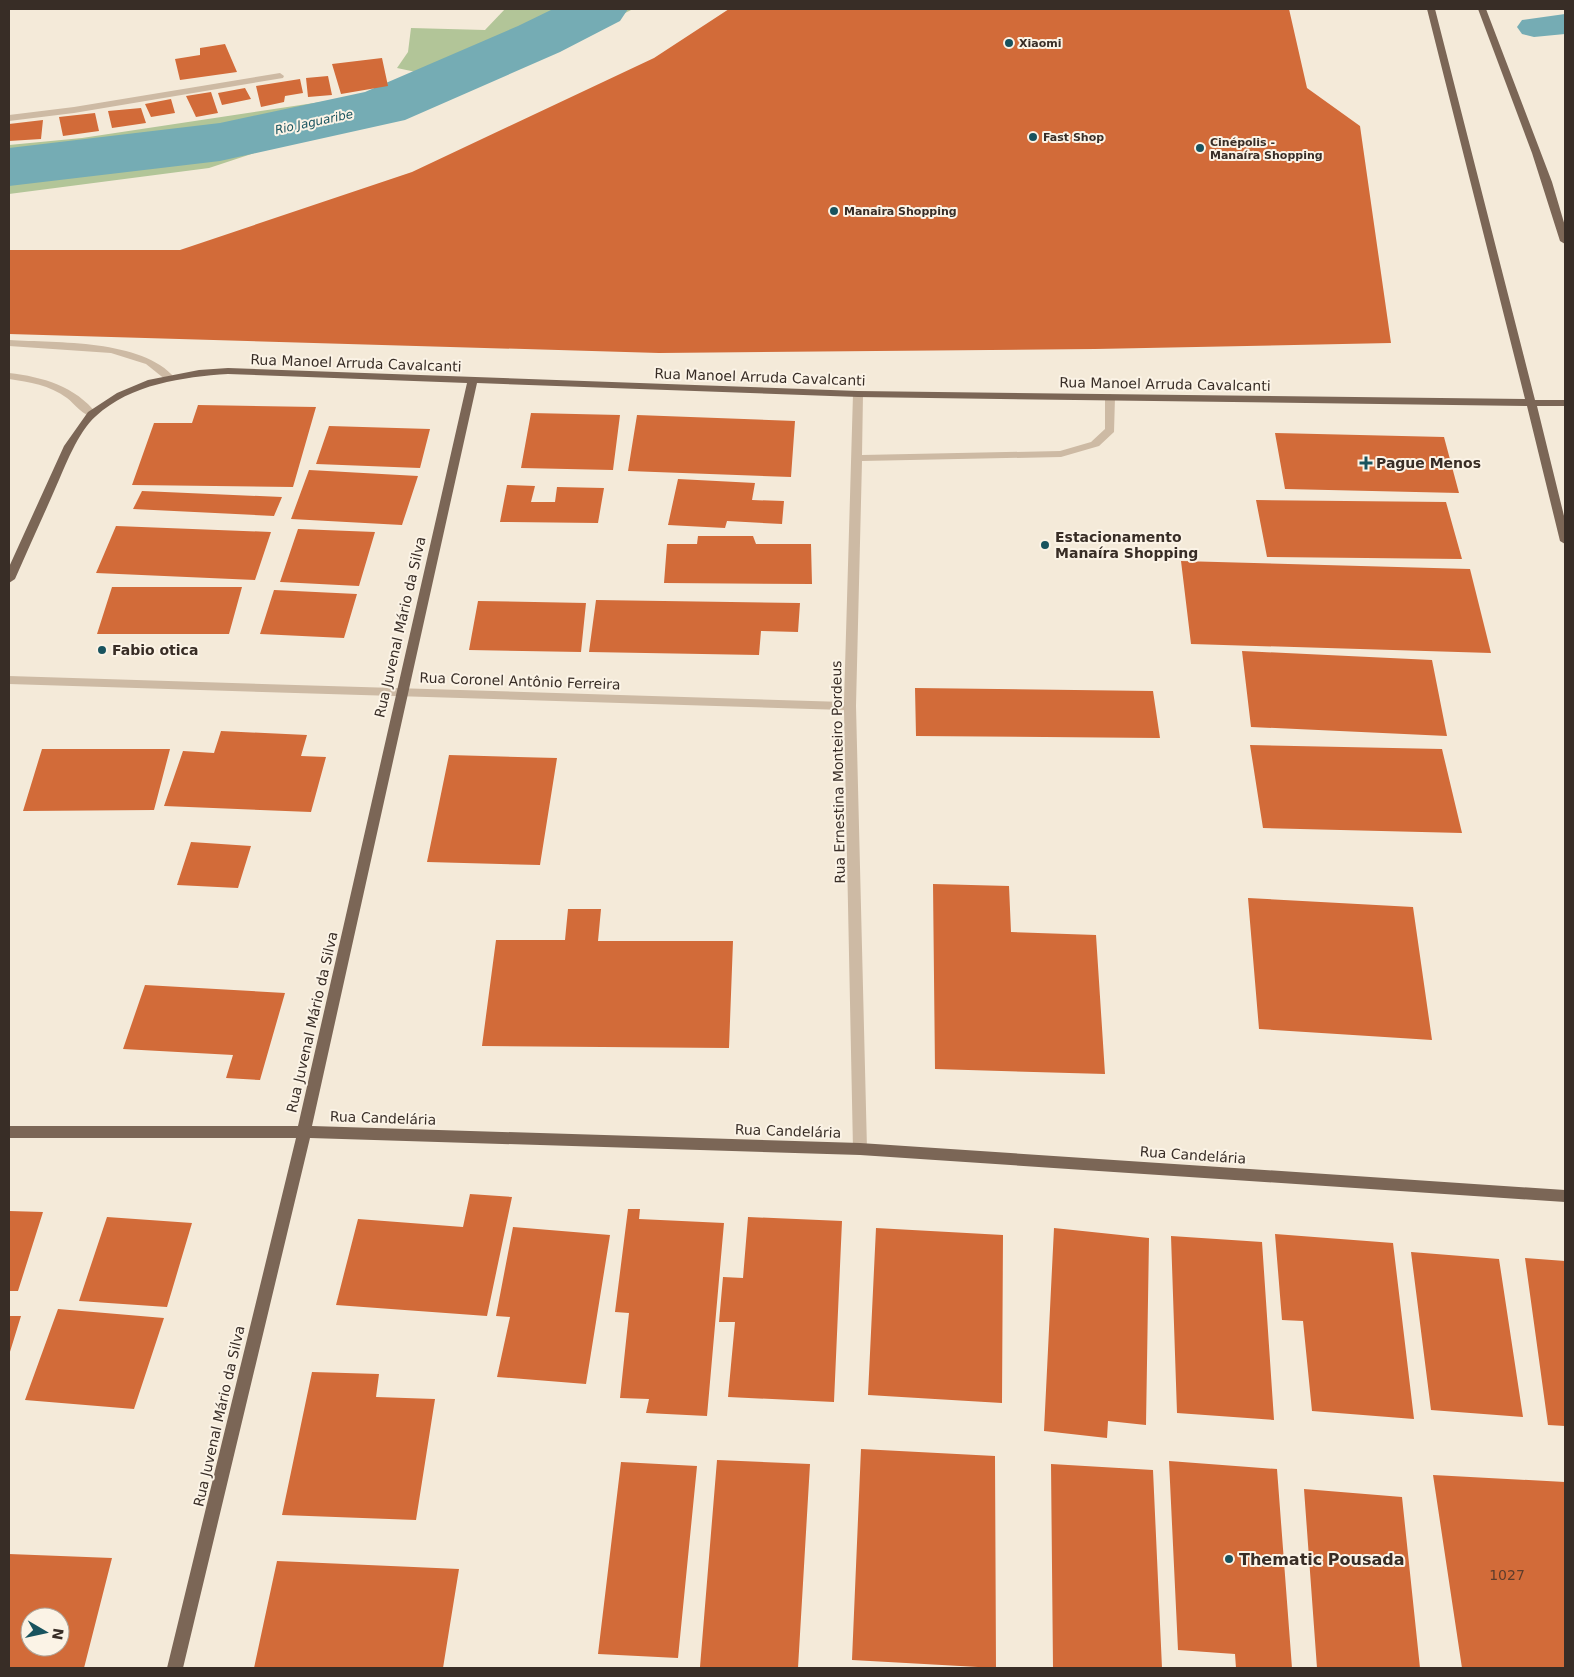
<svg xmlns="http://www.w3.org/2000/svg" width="1574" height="1677" font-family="'DejaVu Sans',sans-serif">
<rect width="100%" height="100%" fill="#f4ead9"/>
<path fill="#b2c598" d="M 505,9 L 633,9 L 529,62 L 209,168 L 9,194 L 9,145 L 82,138 L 374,94 L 430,75 L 397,68 L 408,52 L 411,28 L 485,30 Z"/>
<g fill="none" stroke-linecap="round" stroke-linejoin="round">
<path fill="#75acb4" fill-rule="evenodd" d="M 1565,14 L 1565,34 L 1534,37 L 1522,34 L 1517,27 L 1522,20 Z"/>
<path fill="#75acb4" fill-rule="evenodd" d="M 553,9 L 628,9 L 620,21 L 560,52 L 405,120 L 220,161 L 9,186 L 9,148 L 220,123 L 365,92 L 518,26 Z"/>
</g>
<path fill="#d26b39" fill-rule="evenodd" d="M 729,9 L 1289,9 L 1307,88 L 1360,126 L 1391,343 L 1095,349 L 659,353 L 9,334 L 9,250 L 180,250 L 412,172 L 654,58 Z
M 225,44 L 237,72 L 180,80 L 175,59 L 200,55 L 200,48 Z
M 382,58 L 388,86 L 341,94 L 332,64 Z
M 328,76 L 332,95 L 308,97 L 306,78 Z
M 300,79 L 303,93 L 285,96 L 284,102 L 261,107 L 256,86 Z
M 245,88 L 251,99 L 222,105 L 218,93 Z
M 211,92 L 218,113 L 196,117 L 186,96 Z
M 171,99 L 175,113 L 151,117 L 145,104 Z
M 141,108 L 146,123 L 112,128 L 108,111 Z
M 95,113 L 99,131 L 63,136 L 59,117 Z
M 43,120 L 41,139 L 9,141 L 9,124 Z
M 198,405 L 316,407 L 293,487 L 132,485 L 154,423 L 192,423 Z
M 531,413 L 620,415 L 613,470 L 521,468 Z
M 637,415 L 795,421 L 791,477 L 628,471 Z
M 329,426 L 430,429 L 420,468 L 316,464 Z
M 1275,433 L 1444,437 L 1459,493 L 1285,489 Z
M 309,470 L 418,476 L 402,525 L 291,519 Z
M 678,479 L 755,483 L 752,500 L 784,501 L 782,524 L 727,521 L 725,528 L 668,525 Z
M 507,485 L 535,486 L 531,502 L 555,502 L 557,487 L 604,488 L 598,523 L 500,522 Z
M 142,491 L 282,497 L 274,516 L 133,509 Z
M 1256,500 L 1446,502 L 1462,559 L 1267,557 Z
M 116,526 L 271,532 L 255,580 L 96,573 Z
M 298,529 L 375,532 L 359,586 L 280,582 Z
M 698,536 L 753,536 L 756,544 L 811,544 L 812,584 L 664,583 L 667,544 L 697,544 Z
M 1181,561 L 1470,569 L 1491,653 L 1191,644 Z
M 112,587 L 242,587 L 229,634 L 97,634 Z
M 274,590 L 357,594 L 344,638 L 260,634 Z
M 596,600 L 800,603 L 798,632 L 761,631 L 759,655 L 589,652 Z
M 478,601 L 586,603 L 581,652 L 469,650 Z
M 1242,651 L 1432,660 L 1447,736 L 1251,727 Z
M 915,688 L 1153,691 L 1160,738 L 916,736 Z
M 221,731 L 307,735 L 301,756 L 326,757 L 311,812 L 164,806 L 183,751 L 214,753 Z
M 1250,745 L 1442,749 L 1462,833 L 1263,828 Z
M 42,749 L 170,749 L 154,810 L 23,811 Z
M 449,755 L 557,758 L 540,865 L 427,862 Z
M 191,842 L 251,846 L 238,888 L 177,885 Z
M 933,884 L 1009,886 L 1011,932 L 1096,935 L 1105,1074 L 935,1069 Z
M 1248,898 L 1413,907 L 1432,1040 L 1259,1029 Z
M 568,909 L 601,909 L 598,941 L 733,941 L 729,1048 L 482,1046 L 496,940 L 565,940 Z
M 145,985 L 285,993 L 260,1080 L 226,1078 L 233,1055 L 123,1049 Z
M 470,1194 L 512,1197 L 487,1316 L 336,1305 L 358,1219 L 463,1227 Z
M 628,1209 L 640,1209 L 639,1219 L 724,1223 L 707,1416 L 646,1413 L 649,1399 L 620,1398 L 629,1313 L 615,1312 Z
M 9,1211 L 43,1212 L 18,1291 L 9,1291 Z
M 107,1217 L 192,1223 L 167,1307 L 79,1301 Z
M 748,1217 L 842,1221 L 834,1402 L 728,1397 L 735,1322 L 719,1322 L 723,1277 L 743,1278 Z
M 513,1227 L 610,1235 L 586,1384 L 497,1377 L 510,1317 L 496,1316 Z
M 876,1228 L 1003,1235 L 1002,1403 L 868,1395 Z
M 1054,1228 L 1149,1238 L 1146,1425 L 1108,1421 L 1107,1438 L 1044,1431 Z
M 1275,1234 L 1393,1243 L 1414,1419 L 1312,1411 L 1303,1321 L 1282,1320 Z
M 1171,1236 L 1262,1242 L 1274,1420 L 1177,1413 Z
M 1411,1252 L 1499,1259 L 1523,1417 L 1431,1410 Z
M 1525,1258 L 1565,1261 L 1565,1426 L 1548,1425 Z
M 58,1309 L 164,1318 L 134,1409 L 25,1400 Z
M 9,1316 L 21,1316 L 9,1355 Z
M 312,1372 L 379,1374 L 376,1397 L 435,1399 L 416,1520 L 282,1515 Z
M 861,1449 L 995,1456 L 996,1668 L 852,1660 Z
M 717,1460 L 810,1464 L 798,1668 L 700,1667 Z
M 1169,1461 L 1277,1469 L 1292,1668 L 1236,1668 L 1235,1654 L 1178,1650 Z
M 621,1462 L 697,1466 L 678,1658 L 598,1654 Z
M 1051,1464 L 1153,1470 L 1162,1668 L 1053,1668 Z
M 1433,1475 L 1565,1482 L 1565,1668 L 1462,1668 Z
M 1304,1489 L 1402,1497 L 1420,1668 L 1317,1668 Z
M 9,1554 L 112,1558 L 84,1668 L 9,1668 ZM 30,1617 L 60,1617 L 60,1647 L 30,1647 Z
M 277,1561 L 459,1569 L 443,1668 L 254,1668 Z"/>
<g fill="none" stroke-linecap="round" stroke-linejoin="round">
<path fill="#cdbaa4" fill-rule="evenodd" d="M 280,73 L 284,76 L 283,78 L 74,113 L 9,121 L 9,115 L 74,107 Z
M 9,340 C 57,343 142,339 175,378 L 174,380 L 166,380 L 146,364 L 111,353 L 9,346 Z
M 9,373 C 43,377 75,386 97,414 L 96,416 C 85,419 75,404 67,398 C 49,385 30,382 9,379 Z
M 858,391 L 863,394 L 862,455 L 1060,451 L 1091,442 L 1105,429 L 1105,397 L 1110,394 L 1115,397 L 1114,432 L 1099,446 L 1061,457 L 862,461 L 856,706 L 867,1149 L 865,1153 L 860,1155 L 855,1153 L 853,1149 L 844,710 L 9,684 L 9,676 L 844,702 L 853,394 Z"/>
<path fill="#7b6656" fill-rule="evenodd" d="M 1427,9 L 1435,9 L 1535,400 L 1565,400 L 1565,406 L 1537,406 L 1565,520 L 1565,544 L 1560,541 L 1527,406 L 858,397 L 477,383 L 312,1126 L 860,1143 L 1565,1190 L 1565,1202 L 860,1155 L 310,1138 L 183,1668 L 167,1668 L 296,1138 L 9,1138 L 9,1126 L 298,1126 L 467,383 L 228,374 C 183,377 131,384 96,416 C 77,433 66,465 55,489 C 42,519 28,549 15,579 L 9,583 L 9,567 L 64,446 L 88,412 L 117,393 L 148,380 L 199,370 L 228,368 L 858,391 L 1525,399 Z
M 1478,9 L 1486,9 L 1552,182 L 1565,226 L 1565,244 L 1560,241 L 1532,153 Z"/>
</g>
<g fill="#18535e" stroke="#fbf3e6" stroke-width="2">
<circle cx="1009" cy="43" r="5"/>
<circle cx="1033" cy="137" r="5"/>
<circle cx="1200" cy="148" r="5"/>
<circle cx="834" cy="211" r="5"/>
<path d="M1363.5 455.5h5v5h5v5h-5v5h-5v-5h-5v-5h5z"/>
<circle cx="1045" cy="545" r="5"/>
<circle cx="102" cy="650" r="5"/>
<circle cx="1229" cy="1559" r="5"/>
</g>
<g text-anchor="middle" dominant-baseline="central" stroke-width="4" stroke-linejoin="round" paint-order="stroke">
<g font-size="11" font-weight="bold" fill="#382d26" stroke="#fbf3e6" text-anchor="start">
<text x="1019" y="43">Xiaomi</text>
<text x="1043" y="137">Fast Shop</text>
<text x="1210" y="142">Cinépolis -<tspan x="1210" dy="13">Manaíra Shopping</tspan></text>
<text x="844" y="211">Manaira Shopping</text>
</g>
<g font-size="12" font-style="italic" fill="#18535e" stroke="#fbf3e6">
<text transform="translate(314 122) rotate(-12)">Rio Jaguaribe</text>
</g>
<g font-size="14" fill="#382d26" stroke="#fbf3e6">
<text transform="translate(356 363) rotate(2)">Rua Manoel Arruda Cavalcanti</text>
<text transform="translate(760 377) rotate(2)">Rua Manoel Arruda Cavalcanti</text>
<text transform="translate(1165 384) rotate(1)">Rua Manoel Arruda Cavalcanti</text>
<text transform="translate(400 627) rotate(-77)">Rua Juvenal Mário da Silva</text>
<text transform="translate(520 681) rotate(2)">Rua Coronel Antônio Ferreira</text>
<text transform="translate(838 772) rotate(-91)">Rua Ernestina Monteiro Pordeus</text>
<text transform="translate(312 1022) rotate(-77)">Rua Juvenal Mário da Silva</text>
<text transform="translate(383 1118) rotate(2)">Rua Candelária</text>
<text transform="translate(788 1131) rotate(2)">Rua Candelária</text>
<text transform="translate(1193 1155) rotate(4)">Rua Candelária</text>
<text transform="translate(219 1416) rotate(-77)">Rua Juvenal Mário da Silva</text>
</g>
<g font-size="14" font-weight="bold" fill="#382d26" stroke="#fbf3e6" text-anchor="start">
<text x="1376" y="463">Pague Menos</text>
<text x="1055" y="537">Estacionamento<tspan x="1055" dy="16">Manaíra Shopping</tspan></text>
<text x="112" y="650">Fabio otica</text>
</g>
<g font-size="14" fill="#5e3c2b">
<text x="1507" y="1575">1027</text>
</g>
<g font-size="16" font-weight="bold" fill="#382d26" stroke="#fbf3e6" text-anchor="start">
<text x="1239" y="1559">Thematic Pousada</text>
</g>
</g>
<rect width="1574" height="1677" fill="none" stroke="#382d26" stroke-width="20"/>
<g transform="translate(45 1632) rotate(99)"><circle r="24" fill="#fbf3e6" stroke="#ada499"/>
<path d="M0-4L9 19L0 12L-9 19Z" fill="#18535e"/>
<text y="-8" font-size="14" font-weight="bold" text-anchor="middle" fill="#382d26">N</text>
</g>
</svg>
